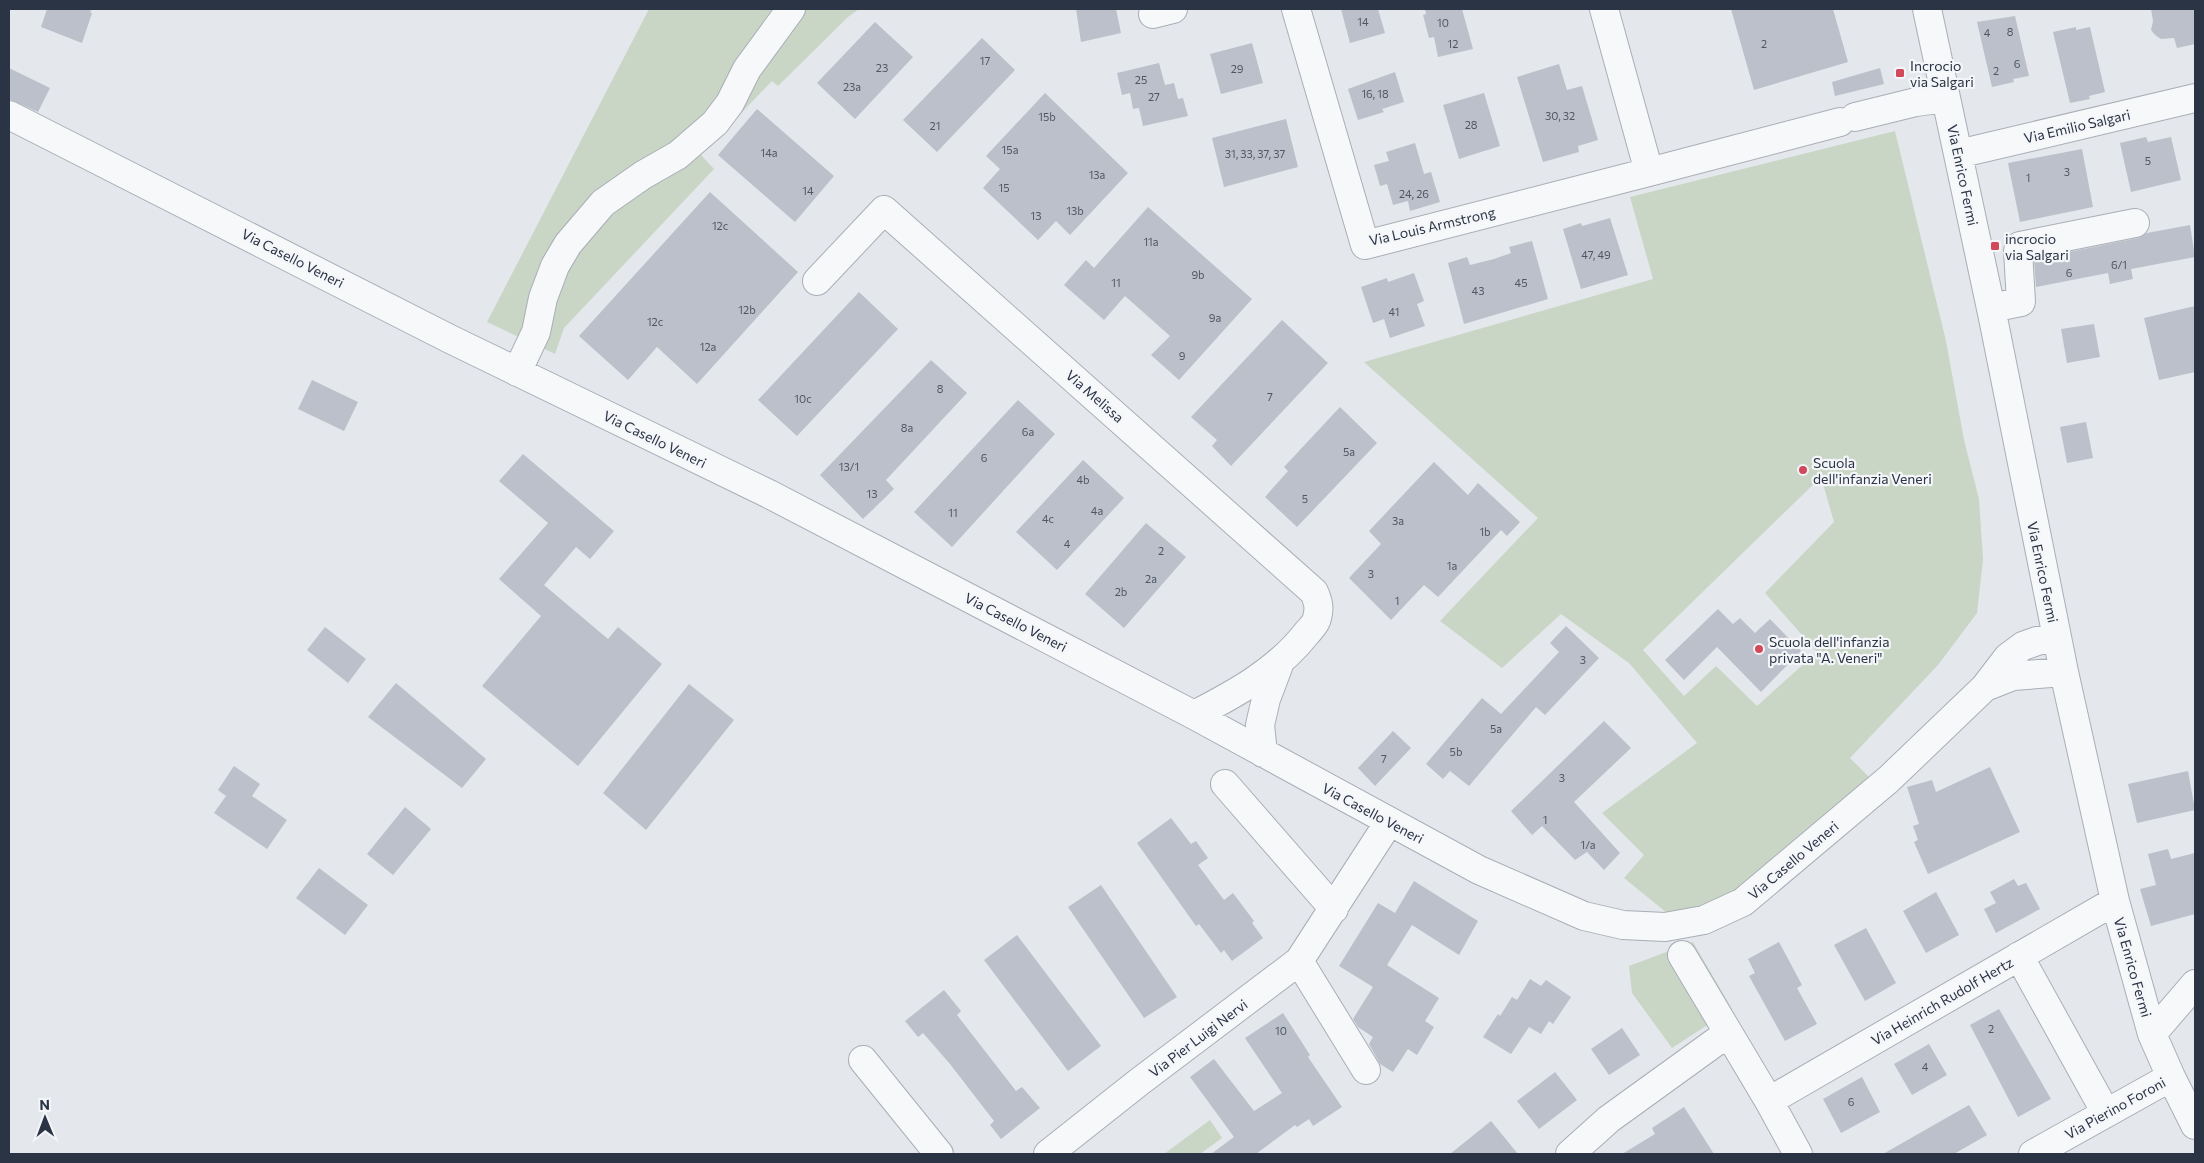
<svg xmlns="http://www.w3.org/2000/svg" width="2204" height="1163" font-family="Commissioner,sans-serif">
<rect width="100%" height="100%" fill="#e4e7ec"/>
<path fill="#c9d6c5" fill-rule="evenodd" d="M 649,9 L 859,9 L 848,17 L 778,86 L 772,81 L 701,155 L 714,169 L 564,328 L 555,354 L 487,322 Z
M 1895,131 L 1946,341 L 1964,440 L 1979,499 L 1983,559 L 1977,613 L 1938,665 L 1850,758 L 1871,779 L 1738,894 L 1702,906 L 1667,913 L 1624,878 L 1644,855 L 1602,813 L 1697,743 L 1629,663 L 1561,614 L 1502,668 L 1440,621 L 1538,518 L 1364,362 L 1653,279 L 1630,197 ZM 1821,477 L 1834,522 L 1765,593 L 1817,652 L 1757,706 L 1716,666 L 1684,696 L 1643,650 Z
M 1693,942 L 1732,1009 L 1672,1048 L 1632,993 L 1629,966 Z
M 1210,1120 L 1222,1138 L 1200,1154 L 1164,1154 Z"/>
<path fill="#bbc0ca" d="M 47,9 L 92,9 L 90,12 L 92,13 L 82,43 L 41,27 Z
M 1076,9 L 1116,9 L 1121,33 L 1081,42 Z
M 1341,9 L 1378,9 L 1385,33 L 1350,43 Z
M 1425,9 L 1462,9 L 1473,49 L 1438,57 L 1434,37 L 1429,38 L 1423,15 L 1426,14 Z
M 1731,9 L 1833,9 L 1848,62 L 1754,90 Z
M 2151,9 L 2195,9 L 2195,44 L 2177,48 L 2174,38 L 2161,39 L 2155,35 L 2151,30 L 2153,21 Z
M 2015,16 L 2029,76 L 2013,79 L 2014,82 L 1992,87 L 1977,22 Z
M 875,22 L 913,57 L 855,119 L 817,83 Z
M 2076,27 L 2076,30 L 2090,27 L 2105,92 L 2089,96 L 2090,99 L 2070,103 L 2053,32 Z
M 982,38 L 1015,70 L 937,152 L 903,120 Z
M 1252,43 L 1263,83 L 1221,94 L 1210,54 Z
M 1159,63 L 1165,85 L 1174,83 L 1178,99 L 1183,98 L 1188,116 L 1143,126 L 1139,108 L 1133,109 L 1130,93 L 1122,95 L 1117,73 Z
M 1559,64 L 1567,90 L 1582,86 L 1598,140 L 1578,146 L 1579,152 L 1543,162 L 1517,77 Z
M 9,68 L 50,88 L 38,112 L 9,99 Z
M 1880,68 L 1884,84 L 1835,96 L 1832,82 Z
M 1395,72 L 1404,102 L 1382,109 L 1384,112 L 1358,120 L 1348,89 Z
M 1045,93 L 1128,173 L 1070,235 L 1056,221 L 1038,240 L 983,188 L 1000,169 L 986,156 Z
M 1484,93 L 1500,146 L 1459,159 L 1443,105 Z
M 757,109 L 834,176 L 795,222 L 718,155 Z
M 1286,119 L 1298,167 L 1224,187 L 1212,138 Z
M 2146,137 L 2148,142 L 2171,137 L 2181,180 L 2131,192 L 2120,143 Z
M 1415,143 L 1424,174 L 1431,172 L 1440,202 L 1410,211 L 1408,201 L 1393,205 L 1387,184 L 1380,186 L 1374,165 L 1389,161 L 1386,152 Z
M 2082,149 L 2093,207 L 2020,222 L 2008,163 Z
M 710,192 L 798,272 L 697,384 L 657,347 L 628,380 L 579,336 Z
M 1148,207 L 1252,299 L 1179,380 L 1151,355 L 1170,336 L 1125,296 L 1104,320 L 1064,285 L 1086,260 L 1094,268 Z
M 1610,218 L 1628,275 L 1581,289 L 1563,229 L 1581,223 L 1582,226 Z
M 2190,225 L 2195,257 L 2131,269 L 2133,279 L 2110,284 L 2108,273 L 2036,287 L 2034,259 L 2138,238 L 2147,233 Z
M 1532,241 L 1548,299 L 1464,324 L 1448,263 L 1467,257 L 1470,265 L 1494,259 L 1511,253 L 1509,247 Z
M 1414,273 L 1424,301 L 1417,304 L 1425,326 L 1390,338 L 1384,319 L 1373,323 L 1361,287 L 1387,278 L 1388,282 Z
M 859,292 L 898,329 L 797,436 L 758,400 Z
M 2195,306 L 2195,372 L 2159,380 L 2144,318 Z
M 1282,320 L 1328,363 L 1231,466 L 1212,446 L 1217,440 L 1191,417 Z
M 2094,324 L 2100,357 L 2067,363 L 2061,329 Z
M 931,360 L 967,393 L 886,480 L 894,489 L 863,519 L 820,475 Z
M 312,380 L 358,402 L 344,431 L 298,409 Z
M 1018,400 L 1055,434 L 952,547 L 914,512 Z
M 1340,407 L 1377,443 L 1297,527 L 1265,497 L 1288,471 L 1284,467 Z
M 2086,422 L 2093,458 L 2067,463 L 2060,427 Z
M 523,454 L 614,531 L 590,559 L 576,547 L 544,585 L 608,639 L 618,627 L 662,664 L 578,766 L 482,686 L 541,616 L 499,579 L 548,523 L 499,481 Z
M 1083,460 L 1124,498 L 1057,570 L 1016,532 Z
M 1434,462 L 1468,495 L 1478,483 L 1520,522 L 1507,536 L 1501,530 L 1438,597 L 1424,585 L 1391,620 L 1349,578 L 1381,544 L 1369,531 Z
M 1146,523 L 1186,557 L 1124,628 L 1085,594 Z
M 1718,609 L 1733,624 L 1740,618 L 1755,633 L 1770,619 L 1801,651 L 1761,692 L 1717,647 L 1684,680 L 1665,660 Z
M 1566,626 L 1599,658 L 1545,715 L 1536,707 L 1469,786 L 1450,771 L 1443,779 L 1426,764 L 1482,698 L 1501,714 L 1559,652 L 1550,643 Z
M 325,627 L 366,659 L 348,683 L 307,650 Z
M 396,683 L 486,759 L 462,788 L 368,717 Z
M 689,684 L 734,720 L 646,830 L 603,793 Z
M 1604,721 L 1631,748 L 1574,802 L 1620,853 L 1604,870 L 1587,852 L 1575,860 L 1542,826 L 1532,835 L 1511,811 Z
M 1393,731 L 1411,748 L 1375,786 L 1358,768 Z
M 234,766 L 260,784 L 252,796 L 287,820 L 267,849 L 214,813 L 226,796 L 218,790 Z
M 1990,767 L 2020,832 L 1928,874 L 1914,842 L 1918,840 L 1913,826 L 1919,824 L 1907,787 L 1932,780 L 1936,792 Z
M 2188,771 L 2195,810 L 2137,823 L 2128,784 Z
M 405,807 L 431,829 L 393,875 L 367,854 Z
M 1171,818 L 1191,844 L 1196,841 L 1208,858 L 1198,865 L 1224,900 L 1233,893 L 1254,921 L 1252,923 L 1263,938 L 1232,961 L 1224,950 L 1221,953 L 1199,924 L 1196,926 L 1137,843 Z
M 2168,849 L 2171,859 L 2195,853 L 2195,914 L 2151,926 L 2140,889 L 2156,885 L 2148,854 Z
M 319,868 L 368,905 L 345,935 L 296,898 Z
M 2014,879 L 2018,886 L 2026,883 L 2040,909 L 1996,933 L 1984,909 L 1996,903 L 1990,892 Z
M 1414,881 L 1478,921 L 1459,955 L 1412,925 L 1387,965 L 1439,998 L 1425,1021 L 1434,1027 L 1417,1055 L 1408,1049 L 1393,1072 L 1380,1064 L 1369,1044 L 1373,1037 L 1358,1027 L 1353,1019 L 1373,987 L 1339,966 L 1378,903 L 1395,913 Z
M 1101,885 L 1177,997 L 1144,1018 L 1068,907 Z
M 1936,892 L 1959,935 L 1926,953 L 1903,911 Z
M 1866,928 L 1896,983 L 1865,1001 L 1834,945 Z
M 1017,935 L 1101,1046 L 1068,1071 L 984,960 Z
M 1779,942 L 1802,985 L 1797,988 L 1817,1024 L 1785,1041 L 1749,976 L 1755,973 L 1748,959 Z
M 1530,979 L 1541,986 L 1546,980 L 1571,997 L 1553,1024 L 1549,1021 L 1541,1034 L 1529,1027 L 1511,1054 L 1483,1037 L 1498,1014 L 1500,1016 L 1512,997 L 1517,1000 Z
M 944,990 L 961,1011 L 957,1015 L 1016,1091 L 1022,1087 L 1040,1108 L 1001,1139 L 990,1125 L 994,1121 L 950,1064 L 923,1033 L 918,1037 L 905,1021 Z
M 1999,1009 L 2051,1099 L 2018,1117 L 1970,1025 Z
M 1283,1013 L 1310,1055 L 1308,1057 L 1342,1107 L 1313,1126 L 1309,1119 L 1297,1127 L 1295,1125 L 1256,1154 L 1211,1154 L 1234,1137 L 1190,1077 L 1214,1059 L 1254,1111 L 1282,1093 L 1245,1038 Z
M 1622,1028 L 1640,1055 L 1609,1075 L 1591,1049 Z
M 1929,1044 L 1947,1075 L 1912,1095 L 1894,1064 Z
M 1555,1072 L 1577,1100 L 1539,1129 L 1517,1101 Z
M 1862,1077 L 1880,1112 L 1841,1133 L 1823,1099 Z
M 1969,1105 L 1987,1135 L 1954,1154 L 1883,1154 Z
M 1684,1107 L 1714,1154 L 1622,1154 L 1655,1134 L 1652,1128 Z
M 1491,1121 L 1518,1154 L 1450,1154 Z"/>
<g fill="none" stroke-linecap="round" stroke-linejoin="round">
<g stroke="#a9aeb7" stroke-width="30">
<path id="minor" d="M 1296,9 L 1365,245 L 1649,172 L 1604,9
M 1927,9 L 1993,318 L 2064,672 L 2115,901 L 2152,1034 L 2171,1077 L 2195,1125
M 1153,14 L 1173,9
M 9,115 L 450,339 L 769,494 L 1194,715 L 1479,870 L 1584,916 L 1623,925 L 1665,927 L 1704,920 L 1743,902 L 1889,779 L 1985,687 L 2008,657 L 2023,646 L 2037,641 L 2057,637
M 1855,117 L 1916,102 L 1946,98
M 1958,154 L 2195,98
M 1649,172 L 1840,122
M 817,281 L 884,210 L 1314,592 C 1318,601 1320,608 1317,618 C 1316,624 1310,629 1306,634 C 1277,671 1235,694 1194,715
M 1991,308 L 2021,302 L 2018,251 L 2020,246 L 2135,223
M 517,372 L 536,332 L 543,298 L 555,266 L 568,244 L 603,203 L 643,175 L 678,155 L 715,123 L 730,103 L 747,69 L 791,9
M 1985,687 L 2013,676 L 2064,672
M 1263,753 L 1260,725 L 1266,699 L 1280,662
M 1225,784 L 1334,909
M 1682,955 L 1769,1101 L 1798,1154
M 2019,956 L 2106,1113
M 1299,961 L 1366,1070
M 2152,1034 L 2195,984
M 863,1060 L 939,1154
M 1769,1101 L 2115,901
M 1048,1154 L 1139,1082 L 1299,961 L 1389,822
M 1570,1154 L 1609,1119 L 1728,1033
M 2033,1154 L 2171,1077"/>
</g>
<use href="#minor" stroke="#f7f8fa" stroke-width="28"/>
</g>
<g fill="#d1495b" stroke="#f4f6f9" stroke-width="2">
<rect x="1895" y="68" width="10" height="10" rx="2.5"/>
<rect x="1990" y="241" width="10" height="10" rx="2.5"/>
<circle cx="1803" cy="470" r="5"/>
<circle cx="1759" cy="649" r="5"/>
</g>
<g text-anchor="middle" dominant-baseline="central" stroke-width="4.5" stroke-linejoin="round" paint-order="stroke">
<g font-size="11" fill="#4f5766">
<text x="1363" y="21">14</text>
<text x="1443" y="22">10</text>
<text x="2010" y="31">8</text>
<text x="1987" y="32">4</text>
<text x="1453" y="43">12</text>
<text x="1764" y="43">2</text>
<text x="985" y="60">17</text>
<text x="2017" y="63">6</text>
<text x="882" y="67">23</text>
<text x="1237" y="68">29</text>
<text x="1996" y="70">2</text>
<text x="1141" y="79">25</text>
<text x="852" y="86">23a</text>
<text x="1375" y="93">16, 18</text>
<text x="1154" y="96">27</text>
<text x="1560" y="115">30, 32</text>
<text x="1047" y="116">15b</text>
<text x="1471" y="124">28</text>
<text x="935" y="125">21</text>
<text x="1010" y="149">15a</text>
<text x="769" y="152">14a</text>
<text x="1255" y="153">31, 33, 37, 37</text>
<text x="2148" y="160">5</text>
<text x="2067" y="171">3</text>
<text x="1097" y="174">13a</text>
<text x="2028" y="177">1</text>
<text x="1004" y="187">15</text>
<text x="808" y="190">14</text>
<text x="1414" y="193">24, 26</text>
<text x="1075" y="210">13b</text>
<text x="1036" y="215">13</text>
<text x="720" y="225">12c</text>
<text x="1151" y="241">11a</text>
<text x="1596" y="254">47, 49</text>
<text x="2119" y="264">6/1</text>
<text x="2069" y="272">6</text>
<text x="1198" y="274">9b</text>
<text x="1116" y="282">11</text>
<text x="1521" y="282">45</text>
<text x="1478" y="290">43</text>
<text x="747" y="309">12b</text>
<text x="1394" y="311">41</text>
<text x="1215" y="317">9a</text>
<text x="655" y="321">12c</text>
<text x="708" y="346">12a</text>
<text x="1182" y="355">9</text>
<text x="940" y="388">8</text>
<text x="1270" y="396">7</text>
<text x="803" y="398">10c</text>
<text x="907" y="427">8a</text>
<text x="1028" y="431">6a</text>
<text x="1349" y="451">5a</text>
<text x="984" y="457">6</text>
<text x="849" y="466">13/1</text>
<text x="1083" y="479">4b</text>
<text x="872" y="493">13</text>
<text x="1305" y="498">5</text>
<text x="1097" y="510">4a</text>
<text x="953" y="512">11</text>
<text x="1048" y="518">4c</text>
<text x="1398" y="520">3a</text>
<text x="1485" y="531">1b</text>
<text x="1067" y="543">4</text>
<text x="1161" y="550">2</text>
<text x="1452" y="565">1a</text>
<text x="1371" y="573">3</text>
<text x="1151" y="578">2a</text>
<text x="1121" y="591">2b</text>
<text x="1397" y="600">1</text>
<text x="1583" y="659">3</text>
<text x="1496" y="728">5a</text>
<text x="1456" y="751">5b</text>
<text x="1384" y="758">7</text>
<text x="1562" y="777">3</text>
<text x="1545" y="819">1</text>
<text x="1588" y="844">1/a</text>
<text x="1991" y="1028">2</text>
<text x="1281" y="1030">10</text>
<text x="1925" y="1066">4</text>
<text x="1851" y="1101">6</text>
</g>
<g font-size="14" fill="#2b3445" stroke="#f4f6f9" text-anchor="start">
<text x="1910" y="65">Incrocio<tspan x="1910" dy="16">via Salgari</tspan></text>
<text x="2005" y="238">incrocio<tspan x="2005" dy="16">via Salgari</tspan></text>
<text x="1813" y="462">Scuola<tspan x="1813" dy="16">dell'infanzia Veneri</tspan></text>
<text x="1769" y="641">Scuola dell'infanzia<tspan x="1769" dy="16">privata "A. Veneri"</tspan></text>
</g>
<g font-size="14" fill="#2b3445" stroke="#f4f6f9">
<text transform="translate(2077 126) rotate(-13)">Via Emilio Salgari</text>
<text transform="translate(1963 175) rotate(78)">Via Enrico Fermi</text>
<text transform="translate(1432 226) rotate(-13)">Via Louis Armstrong</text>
<text transform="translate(293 258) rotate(27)">Via Casello Veneri</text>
<text transform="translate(1095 396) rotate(41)">Via Melissa</text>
<text transform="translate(655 439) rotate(26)">Via Casello Veneri</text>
<text transform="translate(2043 572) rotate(78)">Via Enrico Fermi</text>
<text transform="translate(1016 622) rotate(27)">Via Casello Veneri</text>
<text transform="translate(1373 813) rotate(28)">Via Casello Veneri</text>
<text transform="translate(1793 860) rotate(-40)">Via Casello Veneri</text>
<text transform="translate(2133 967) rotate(74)">Via Enrico Fermi</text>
<text transform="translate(1942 1001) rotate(-30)">Via Heinrich Rudolf Hertz</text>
<text transform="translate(1198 1038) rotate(-37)">Via Pier Luigi Nervi</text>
<text transform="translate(2115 1108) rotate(-29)">Via Pierino Foroni</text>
</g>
</g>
<rect width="2204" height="1163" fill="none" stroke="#2b3445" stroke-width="20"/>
<g transform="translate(45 1118) rotate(359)" stroke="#f4f6f9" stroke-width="4" paint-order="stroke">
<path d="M0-4L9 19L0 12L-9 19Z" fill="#2b3445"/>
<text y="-8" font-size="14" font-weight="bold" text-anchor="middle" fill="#2b3445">N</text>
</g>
</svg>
